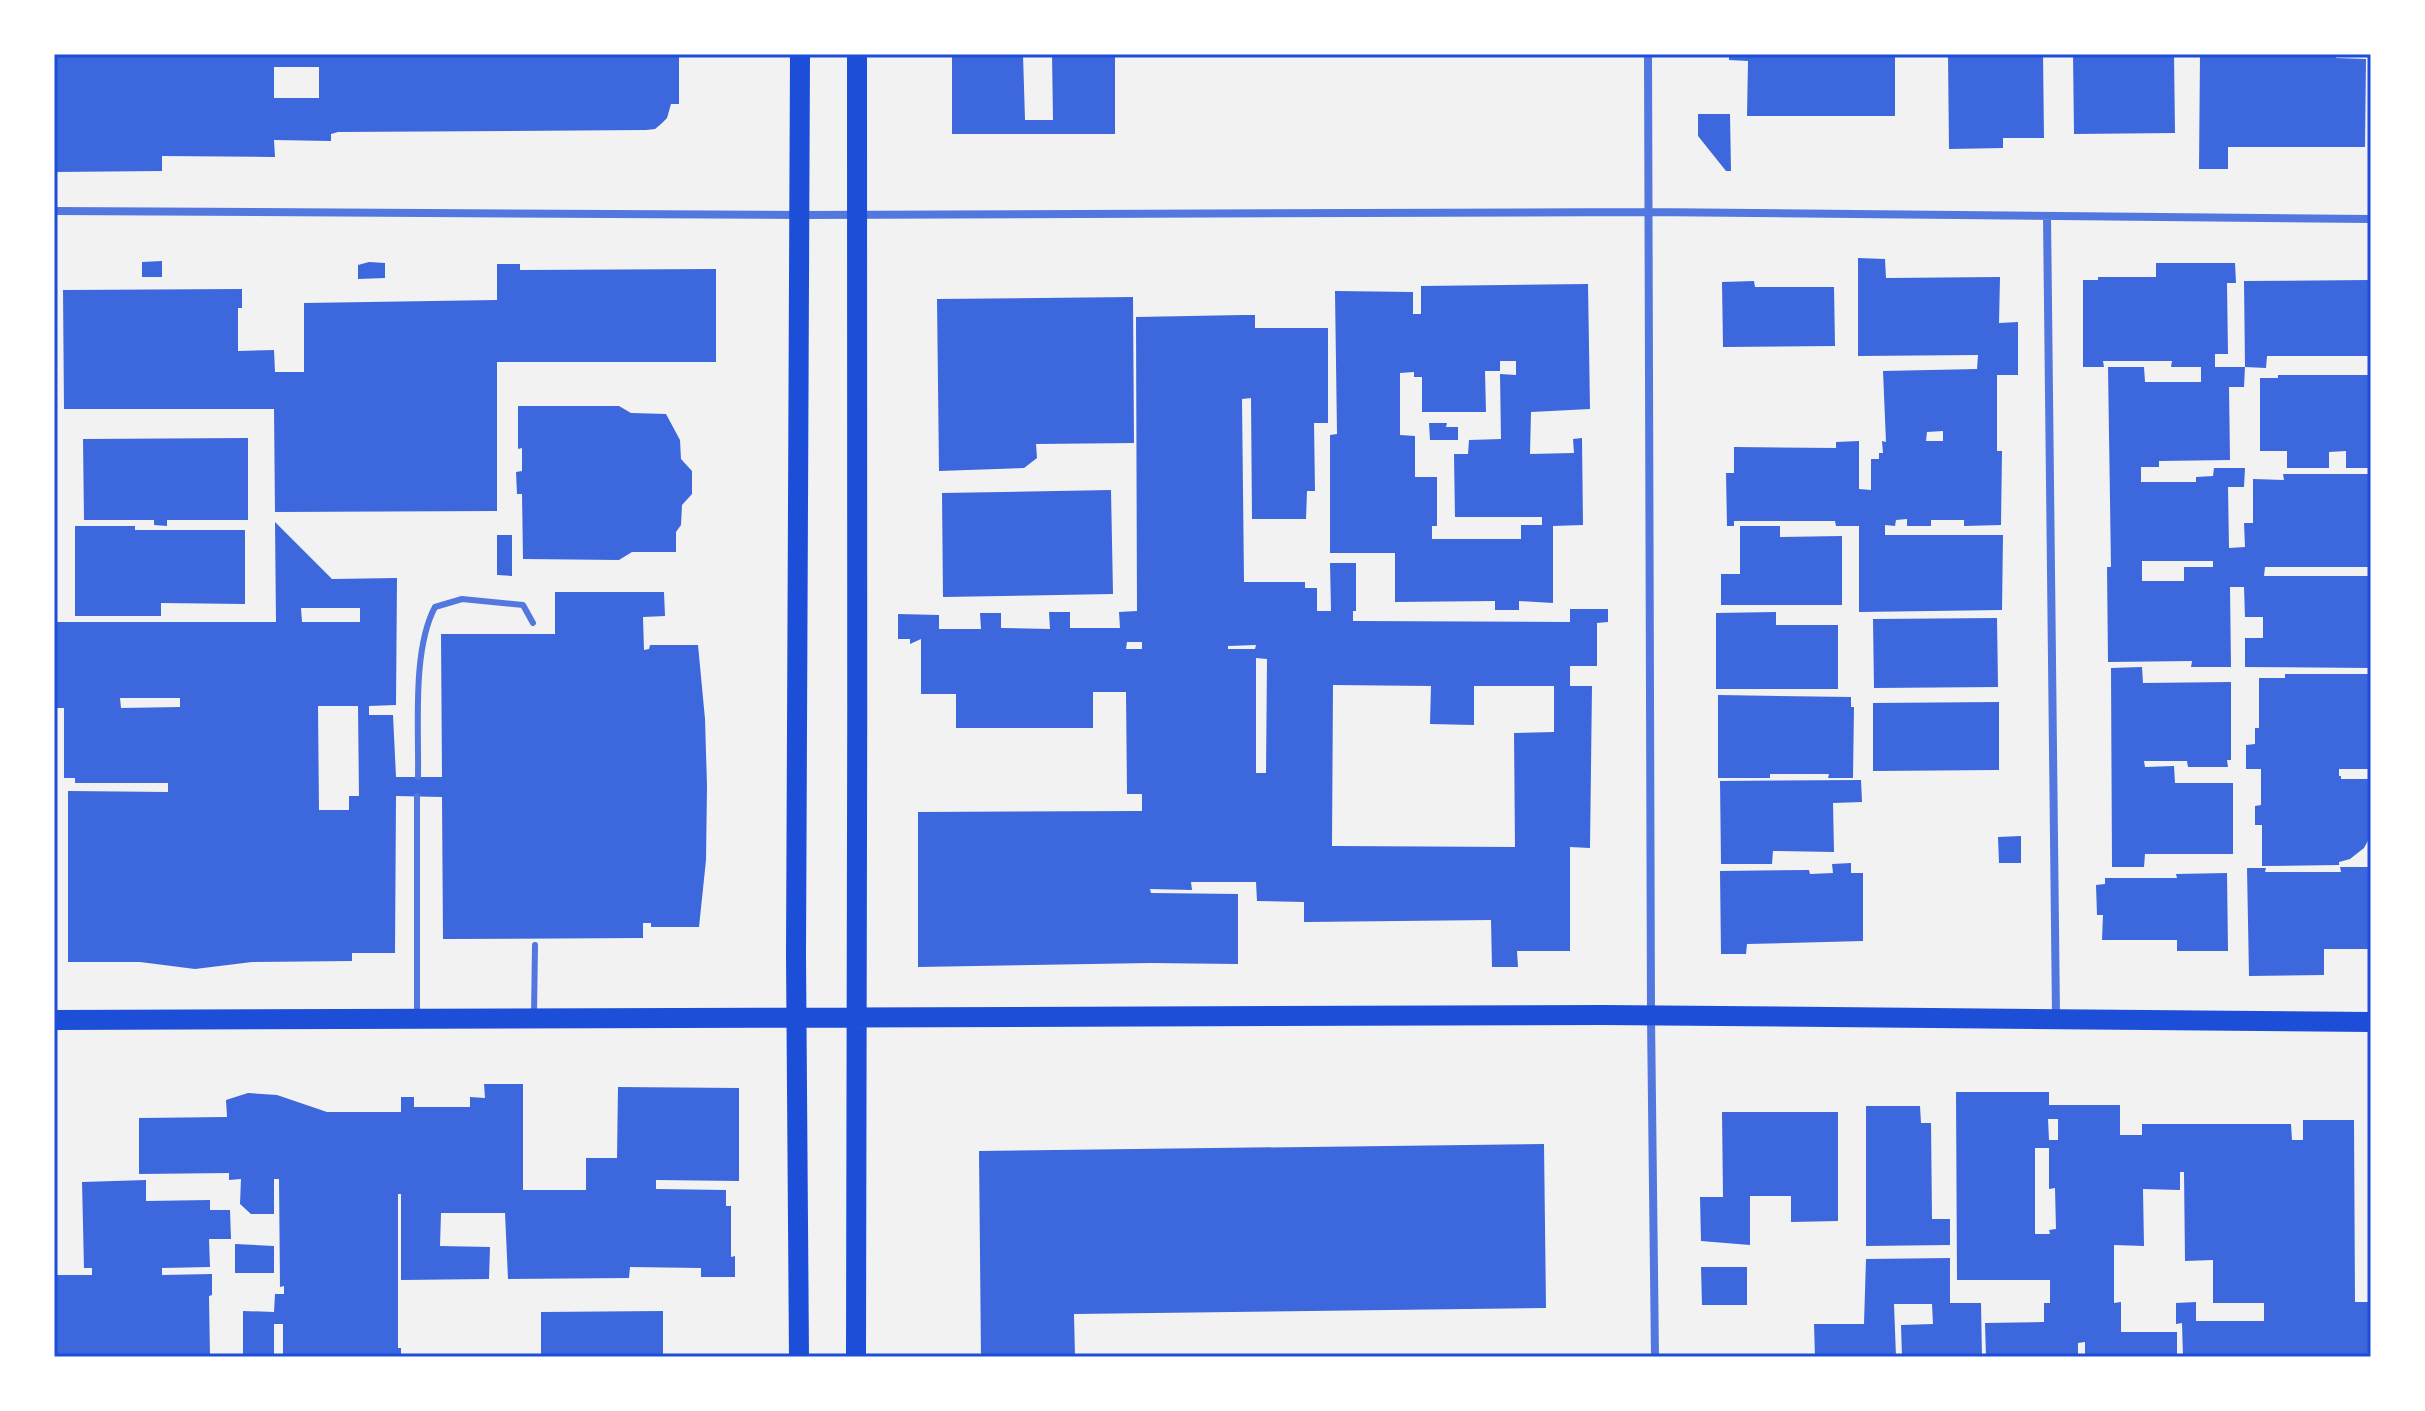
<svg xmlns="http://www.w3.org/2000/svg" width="2425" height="1411" font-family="Signika,sans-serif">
<rect width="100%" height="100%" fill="#f2f2f2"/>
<path fill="#3d67dc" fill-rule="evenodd" d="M 54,54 L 679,54 L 679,104 L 671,104 L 667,118 L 661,124 L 655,129 L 646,130 L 338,132 L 331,134 L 331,141 L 274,140 L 275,157 L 162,156 L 162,171 L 54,172 ZM 274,67 L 319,67 L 319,98 L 274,98 Z
M 952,54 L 1023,54 L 1025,120 L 1053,120 L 1052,54 L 1115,54 L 1115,134 L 952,134 Z
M 1729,54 L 1895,54 L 1895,116 L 1747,116 L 1748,61 L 1729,60 Z
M 1948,54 L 2043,54 L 2044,138 L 2003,138 L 2003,148 L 1949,149 Z
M 2073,54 L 2174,54 L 2175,133 L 2074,134 Z
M 2200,54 L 2336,54 L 2336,58 L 2366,59 L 2365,147 L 2228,147 L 2228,169 L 2199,169 Z
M 1698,114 L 1730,114 L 1731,171 L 1726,171 L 1698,136 Z
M 1858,258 L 1885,259 L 1886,278 L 2000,277 L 1999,323 L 2018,322 L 2018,375 L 1997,375 L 1997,451 L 2002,451 L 2001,525 L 1964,526 L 1964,520 L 1931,520 L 1931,526 L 1907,526 L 1907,519 L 1896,520 L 1895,526 L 1885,525 L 1885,535 L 2003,535 L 2002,610 L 1859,612 L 1859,526 L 1836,526 L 1835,521 L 1734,521 L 1734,526 L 1727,526 L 1726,473 L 1734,473 L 1734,447 L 1836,448 L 1836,442 L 1859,441 L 1859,489 L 1871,490 L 1871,459 L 1879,459 L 1879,453 L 1883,453 L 1882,441 L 1886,442 L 1883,371 L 1977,369 L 1978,355 L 1858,356 ZM 1943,431 L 1943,441 L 1926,441 L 1927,432 Z
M 162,261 L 162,277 L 142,277 L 142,262 Z
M 369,262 L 385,263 L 385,278 L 358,279 L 358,265 Z
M 2156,263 L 2235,263 L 2236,283 L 2227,283 L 2228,354 L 2215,354 L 2215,367 L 2245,367 L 2244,387 L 2229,387 L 2230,460 L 2159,461 L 2159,467 L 2141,467 L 2141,482 L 2196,482 L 2196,477 L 2213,476 L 2214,468 L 2245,468 L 2244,487 L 2228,487 L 2229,548 L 2245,547 L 2244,523 L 2253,523 L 2253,479 L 2284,480 L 2283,474 L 2371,474 L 2371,567 L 2265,567 L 2264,576 L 2371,576 L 2371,668 L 2245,667 L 2245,638 L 2263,638 L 2263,617 L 2245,617 L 2244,587 L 2230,587 L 2231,667 L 2191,667 L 2192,661 L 2108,662 L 2107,567 L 2111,567 L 2108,367 L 2144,367 L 2145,382 L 2201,382 L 2201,367 L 2171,367 L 2172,361 L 2103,361 L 2104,367 L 2083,367 L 2083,280 L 2098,280 L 2098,277 L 2156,277 ZM 2142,561 L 2213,561 L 2213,567 L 2184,567 L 2184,581 L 2142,581 Z
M 497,264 L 520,264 L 520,270 L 716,269 L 716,362 L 497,362 L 497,511 L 275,512 L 274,409 L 64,409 L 63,290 L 242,289 L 242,308 L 238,308 L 238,351 L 274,350 L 275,372 L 304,372 L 304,303 L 497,300 Z
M 2371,280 L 2371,356 L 2267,356 L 2266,368 L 2245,367 L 2244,281 Z
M 1754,281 L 1755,287 L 1834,287 L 1835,346 L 1723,347 L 1722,282 Z
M 1588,284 L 1590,409 L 1531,412 L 1530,454 L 1574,453 L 1573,439 L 1582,438 L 1583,525 L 1553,526 L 1553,603 L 1519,601 L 1519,610 L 1495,610 L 1495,601 L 1395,602 L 1395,553 L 1330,553 L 1330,435 L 1337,434 L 1335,291 L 1413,292 L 1413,314 L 1421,314 L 1421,286 ZM 1500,361 L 1516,361 L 1516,375 L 1500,374 L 1501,439 L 1469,440 L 1468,454 L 1454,454 L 1455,517 L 1542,517 L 1542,525 L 1521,525 L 1521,539 L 1432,539 L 1432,526 L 1437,526 L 1437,477 L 1415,477 L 1415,436 L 1400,435 L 1400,373 L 1414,372 L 1414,377 L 1422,377 L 1422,412 L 1486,412 L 1485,371 L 1500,371 Z
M 1133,297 L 1134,443 L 1036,444 L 1037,458 L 1024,468 L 939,471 L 937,299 Z
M 1243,315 L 1255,315 L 1255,328 L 1328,328 L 1328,423 L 1314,423 L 1315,491 L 1307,491 L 1306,519 L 1252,519 L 1251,398 L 1242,399 L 1244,582 L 1305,582 L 1305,588 L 1317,588 L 1317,611 L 1331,611 L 1330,563 L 1356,563 L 1356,611 L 1353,611 L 1353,621 L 1570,622 L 1570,609 L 1608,609 L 1608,622 L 1597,623 L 1597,666 L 1570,666 L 1570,686 L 1592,686 L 1590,848 L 1570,847 L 1570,951 L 1517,951 L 1518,967 L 1492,967 L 1491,920 L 1304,922 L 1304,902 L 1257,901 L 1256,882 L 1191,882 L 1192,890 L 1150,889 L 1151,893 L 1238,894 L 1238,964 L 1150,963 L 918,967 L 918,812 L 1142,811 L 1142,794 L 1127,794 L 1126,692 L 1093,692 L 1093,728 L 956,728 L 956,694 L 921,694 L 921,639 L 910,644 L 910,639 L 898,639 L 898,614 L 939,615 L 939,629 L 981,629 L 980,613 L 1001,613 L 1001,628 L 1050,629 L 1049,612 L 1070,612 L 1070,628 L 1120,628 L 1119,612 L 1137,611 L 1136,317 ZM 1127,642 L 1142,642 L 1142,649 L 1126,649 ZM 1256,645 L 1255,649 L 1228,649 L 1228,646 ZM 1256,658 L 1267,659 L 1266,773 L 1256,773 ZM 1333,685 L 1431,686 L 1430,724 L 1474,725 L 1474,686 L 1554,686 L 1554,732 L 1514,733 L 1515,847 L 1332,846 Z
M 2278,375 L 2371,375 L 2371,468 L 2346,468 L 2346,451 L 2329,452 L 2329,468 L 2287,468 L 2287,451 L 2260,451 L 2260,378 L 2278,378 Z
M 518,406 L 619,406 L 631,413 L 666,414 L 680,440 L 681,459 L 692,471 L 692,494 L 682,505 L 681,525 L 676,532 L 676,552 L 632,552 L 619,560 L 523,559 L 522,494 L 517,494 L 516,472 L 522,471 L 522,448 L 518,449 Z
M 1429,423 L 1447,423 L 1446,427 L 1458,427 L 1458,440 L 1430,440 Z
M 248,438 L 248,520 L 167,520 L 167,526 L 154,525 L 154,520 L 84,520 L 83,439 Z
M 1111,490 L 1113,594 L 943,597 L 942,493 Z
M 275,522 L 332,579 L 397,578 L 396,705 L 369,706 L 369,715 L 393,715 L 396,777 L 442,777 L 441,634 L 555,634 L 555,592 L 664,592 L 665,616 L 643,617 L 644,650 L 649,649 L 650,645 L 698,645 L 705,719 L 707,786 L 706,860 L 699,927 L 651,927 L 651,923 L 643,923 L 643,938 L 443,939 L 442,797 L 396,796 L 395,953 L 352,953 L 352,961 L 252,962 L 195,969 L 140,962 L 68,962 L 68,791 L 168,792 L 168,783 L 75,783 L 75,778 L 64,778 L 64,708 L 54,708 L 54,622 L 276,622 ZM 301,608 L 360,608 L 360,622 L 302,622 ZM 120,698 L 180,698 L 180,707 L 121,708 ZM 318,706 L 358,706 L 359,796 L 349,796 L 349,810 L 319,810 Z
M 75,526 L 135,526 L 135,530 L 245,530 L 245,604 L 161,603 L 161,616 L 75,616 Z
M 1740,526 L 1780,526 L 1780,537 L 1842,536 L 1842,605 L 1721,605 L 1721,574 L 1740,574 Z
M 497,535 L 512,535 L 512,576 L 497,575 Z
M 1776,612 L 1776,625 L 1838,625 L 1838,689 L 1716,689 L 1716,613 Z
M 1997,618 L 1998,687 L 1874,688 L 1873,619 Z
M 2142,667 L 2143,683 L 2231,682 L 2231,760 L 2227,760 L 2228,767 L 2188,767 L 2187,761 L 2144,761 L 2145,767 L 2174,766 L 2175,783 L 2233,783 L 2233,854 L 2145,854 L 2144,867 L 2112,867 L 2111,668 Z
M 2285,674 L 2371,674 L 2371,769 L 2339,769 L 2339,776 L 2341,776 L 2341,779 L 2369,779 L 2370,837 L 2364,848 L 2350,859 L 2339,862 L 2339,865 L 2262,866 L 2262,825 L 2255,825 L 2255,806 L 2261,805 L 2261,769 L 2246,769 L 2246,745 L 2255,744 L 2255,728 L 2259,728 L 2259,678 L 2285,678 Z
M 1718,695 L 1851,697 L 1851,707 L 1854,707 L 1853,778 L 1828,778 L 1829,774 L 1770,774 L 1770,778 L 1718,778 Z
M 1999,702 L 1999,770 L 1873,771 L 1873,703 Z
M 1861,780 L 1862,802 L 1833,803 L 1834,852 L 1773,851 L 1772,864 L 1721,864 L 1720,781 Z
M 2021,836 L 2021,863 L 1999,863 L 1998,837 Z
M 1851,863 L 1851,873 L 1863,873 L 1863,941 L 1747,944 L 1746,954 L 1721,954 L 1720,871 L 1809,870 L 1810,874 L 1833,873 L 1832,864 Z
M 2340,867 L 2369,867 L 2368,874 L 2371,874 L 2371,949 L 2324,949 L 2324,975 L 2249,976 L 2247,868 L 2266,868 L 2265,872 L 2341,872 Z
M 2227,873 L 2228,951 L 2177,951 L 2177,940 L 2102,940 L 2103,915 L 2097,915 L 2096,885 L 2105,884 L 2105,878 L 2177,878 L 2176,874 Z
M 484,1084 L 523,1084 L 523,1190 L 586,1190 L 586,1158 L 617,1158 L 618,1087 L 739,1088 L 739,1181 L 656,1180 L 656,1189 L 726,1190 L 726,1206 L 731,1206 L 731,1257 L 735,1256 L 735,1277 L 701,1277 L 701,1268 L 630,1267 L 629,1278 L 508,1279 L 505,1213 L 441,1213 L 440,1246 L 490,1247 L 489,1279 L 401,1280 L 401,1194 L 398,1194 L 398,1348 L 401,1348 L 401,1357 L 283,1357 L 283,1324 L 274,1324 L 274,1357 L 243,1357 L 243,1311 L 274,1312 L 275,1294 L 284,1294 L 284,1286 L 280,1287 L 279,1179 L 274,1179 L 274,1214 L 251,1214 L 240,1204 L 241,1179 L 229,1180 L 229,1173 L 139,1174 L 139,1118 L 227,1117 L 226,1100 L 248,1093 L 277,1095 L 327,1112 L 401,1112 L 401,1097 L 414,1097 L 414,1107 L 470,1107 L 470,1097 L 485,1098 Z
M 1956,1092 L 2049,1092 L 2049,1105 L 2120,1105 L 2120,1135 L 2142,1135 L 2142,1124 L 2291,1124 L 2292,1140 L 2303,1140 L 2303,1120 L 2354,1120 L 2355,1302 L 2371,1302 L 2371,1357 L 2183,1357 L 2182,1323 L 2176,1324 L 2176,1303 L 2196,1302 L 2196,1321 L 2264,1321 L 2264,1303 L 2213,1303 L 2213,1260 L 2185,1261 L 2184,1172 L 2180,1172 L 2180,1190 L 2143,1189 L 2144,1246 L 2114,1245 L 2114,1303 L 2121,1302 L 2121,1332 L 2177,1332 L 2177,1357 L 2085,1357 L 2085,1342 L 2078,1343 L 2078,1357 L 1986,1357 L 1985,1323 L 2044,1322 L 2044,1303 L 2050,1303 L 2050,1280 L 1957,1280 ZM 2048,1119 L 2058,1119 L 2058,1140 L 2049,1140 ZM 2035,1148 L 2049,1148 L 2049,1189 L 2055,1188 L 2056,1229 L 2049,1230 L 2050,1234 L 2035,1234 Z
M 1866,1106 L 1920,1106 L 1921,1123 L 1931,1123 L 1932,1219 L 1950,1219 L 1950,1245 L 1866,1246 Z
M 1722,1112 L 1838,1112 L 1838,1221 L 1791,1222 L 1791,1196 L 1750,1196 L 1750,1245 L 1701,1241 L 1700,1197 L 1723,1197 Z
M 1544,1144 L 1546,1308 L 1074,1314 L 1075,1357 L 981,1357 L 979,1151 Z
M 146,1180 L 146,1201 L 210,1200 L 210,1210 L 230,1210 L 231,1239 L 209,1239 L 210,1267 L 162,1268 L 162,1275 L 212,1274 L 212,1295 L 209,1296 L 210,1356 L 54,1357 L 54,1275 L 92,1275 L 92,1268 L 84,1268 L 82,1182 Z
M 235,1244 L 274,1246 L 274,1273 L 235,1273 Z
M 1950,1258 L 1950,1303 L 1981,1303 L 1982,1357 L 1902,1357 L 1901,1325 L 1933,1324 L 1932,1304 L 1894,1304 L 1896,1357 L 1815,1357 L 1814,1324 L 1864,1324 L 1866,1259 Z
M 1701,1267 L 1747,1267 L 1747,1305 L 1702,1305 Z
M 663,1311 L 663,1357 L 541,1357 L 541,1312 Z"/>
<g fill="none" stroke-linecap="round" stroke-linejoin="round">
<path stroke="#5277de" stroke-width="6" d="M 418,777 C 419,727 412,650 435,607 L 462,599 L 523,605 L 533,623
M 417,796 L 417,1015
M 534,1015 L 535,945"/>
<path stroke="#5277de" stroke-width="8" d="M 1648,54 L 1651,1017 L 1655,1357
M 54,211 L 800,215 L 1648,212 L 2371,219
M 2047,216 L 2056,1016"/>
<path stroke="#1d4ed8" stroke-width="20" d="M 54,1020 L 1603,1015 L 2371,1022
M 799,1357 L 796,955 L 800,54
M 856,1357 C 855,923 860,488 857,54"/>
</g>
<rect width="2425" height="1411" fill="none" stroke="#ffffff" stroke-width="112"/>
<rect x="56" y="56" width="2313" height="1299" fill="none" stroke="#1d4ed8" stroke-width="3"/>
</svg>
